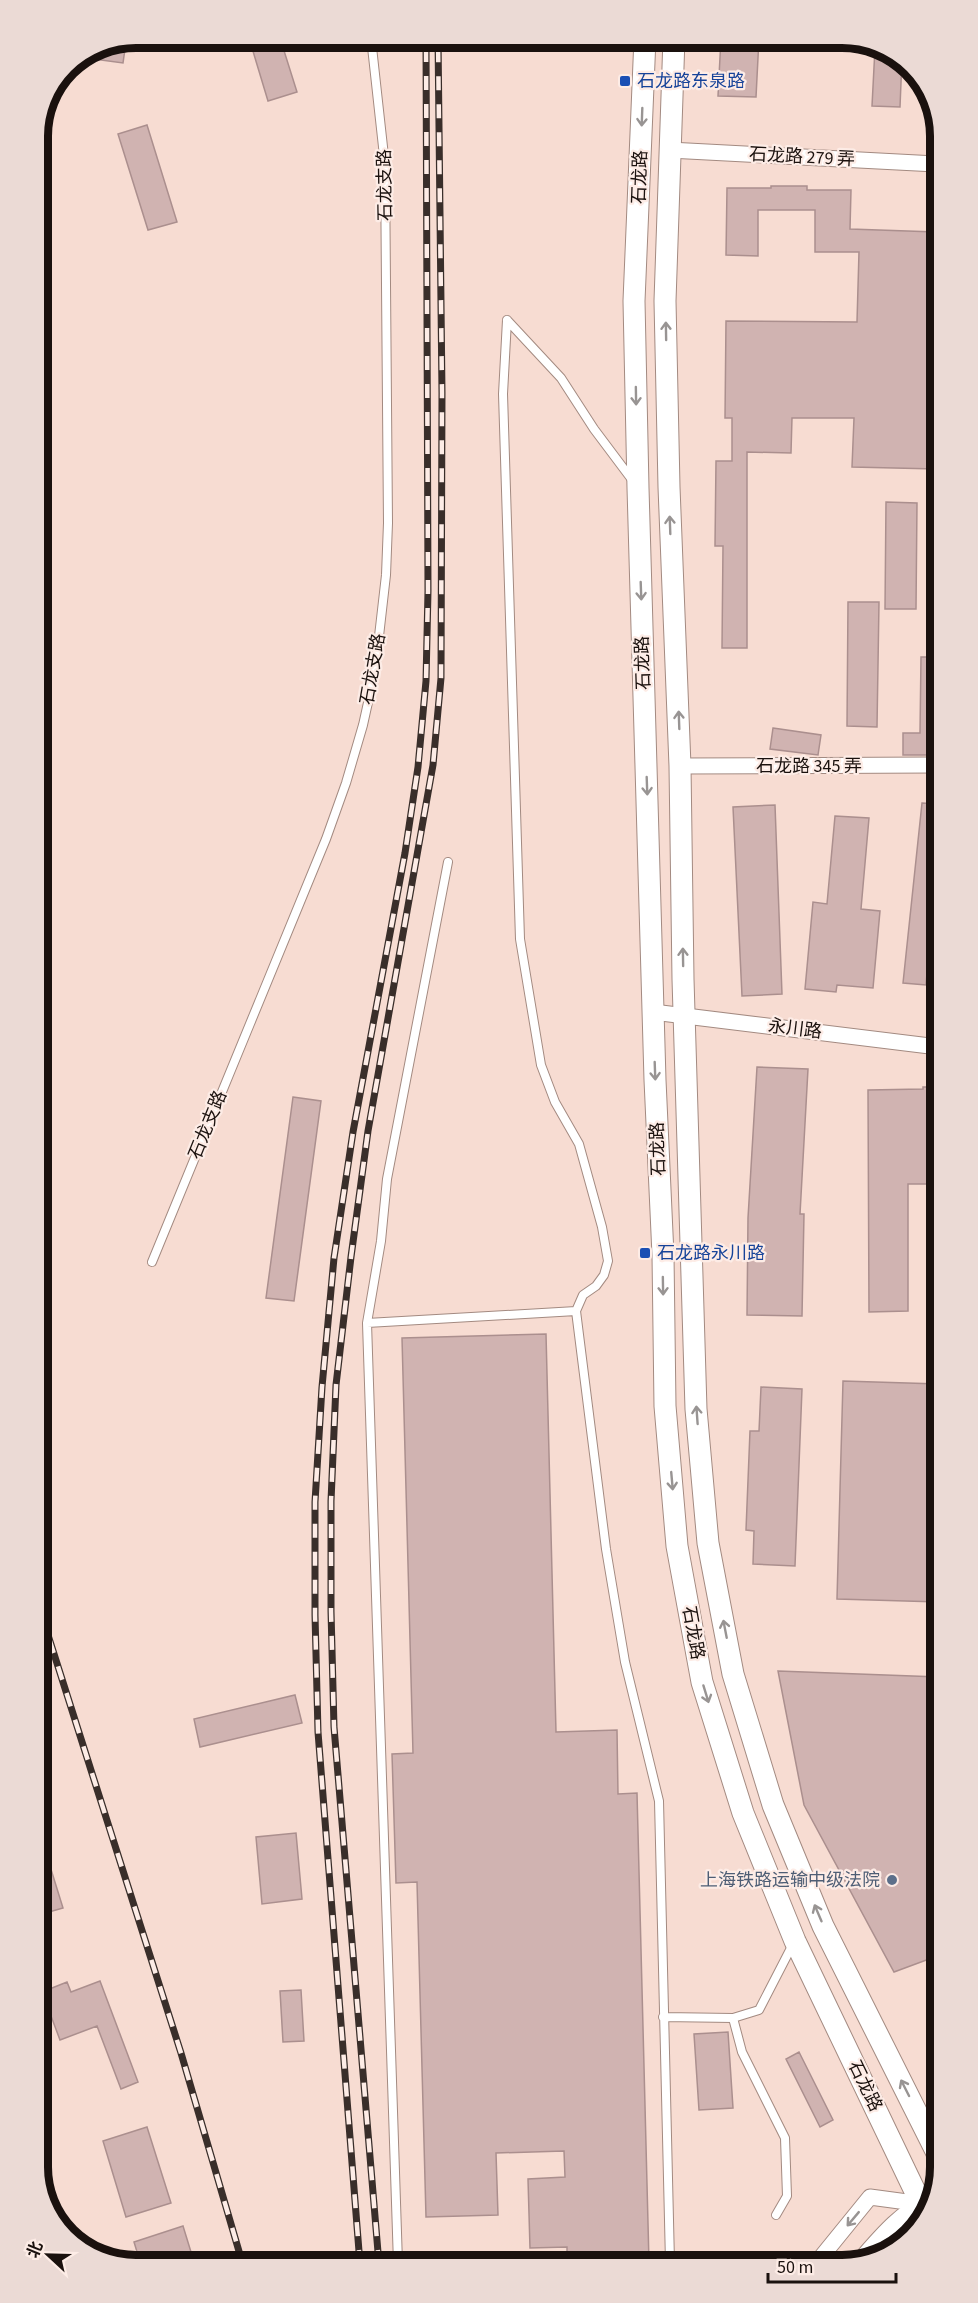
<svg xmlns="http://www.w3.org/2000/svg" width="978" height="2303" font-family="'Source Sans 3','Noto Sans SC',sans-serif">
<rect width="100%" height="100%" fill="#f7dcd2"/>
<path fill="#d0b3b1" stroke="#ab8f8e" stroke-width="1.5" d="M 249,38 L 280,38 L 297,92 L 268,101 Z
M 721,38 L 759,38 L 756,97 L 718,96 Z
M 126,42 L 123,63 L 86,58 L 112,48 Z
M 875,48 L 902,58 L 900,107 L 872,106 Z
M 147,125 L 177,222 L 148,230 L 118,134 Z
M 771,186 L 807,186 L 807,190 L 851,190 L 850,229 L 936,232 L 936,469 L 852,467 L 854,418 L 792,418 L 791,453 L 747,452 L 747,648 L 722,648 L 723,546 L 715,546 L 716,461 L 732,461 L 732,418 L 725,418 L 726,321 L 857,322 L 859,252 L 815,252 L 815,210 L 758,210 L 758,256 L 726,255 L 727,188 L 771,188 Z
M 886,502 L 917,503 L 916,609 L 885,609 Z
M 848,602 L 879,602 L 877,727 L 847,726 Z
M 921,657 L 937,657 L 937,755 L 903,755 L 903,733 L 920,733 Z
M 773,728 L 821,735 L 818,755 L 770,749 Z
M 922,803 L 937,804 L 937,857 L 926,985 L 903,983 Z
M 775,805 L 782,994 L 742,996 L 733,807 Z
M 835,816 L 869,818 L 861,909 L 880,911 L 873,988 L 837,985 L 836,992 L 805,989 L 813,902 L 827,904 Z
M 757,1067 L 808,1069 L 800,1214 L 804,1214 L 802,1316 L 747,1315 L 748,1218 Z
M 923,1087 L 938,1087 L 938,1184 L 908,1184 L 908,1311 L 869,1312 L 868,1090 L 923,1089 Z
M 293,1097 L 321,1101 L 294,1301 L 266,1298 Z
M 546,1334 L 556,1732 L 617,1730 L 618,1794 L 637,1793 L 649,2262 L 567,2262 L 567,2247 L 530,2248 L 528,2179 L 565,2177 L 564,2151 L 496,2153 L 498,2215 L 426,2217 L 417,1882 L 396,1883 L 392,1754 L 413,1753 L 402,1338 Z
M 843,1381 L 939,1384 L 939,1602 L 837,1599 Z
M 761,1387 L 802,1389 L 795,1566 L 753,1564 L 754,1531 L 746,1530 L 750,1431 L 759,1431 Z
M 778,1671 L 939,1677 L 940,1955 L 894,1972 L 804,1805 Z
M 295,1695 L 302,1723 L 200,1747 L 194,1719 Z
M 296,1833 L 302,1899 L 262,1904 L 256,1837 Z
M 45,1850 L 63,1908 L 42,1914 L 42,1851 Z
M 100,1981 L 138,2082 L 121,2089 L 97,2026 L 60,2040 L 42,1992 L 67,1982 L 71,1992 Z
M 301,1990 L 304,2041 L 283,2042 L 280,1991 Z
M 728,2032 L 733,2108 L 699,2110 L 694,2034 Z
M 799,2052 L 833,2120 L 820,2127 L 786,2059 Z
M 147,2127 L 171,2203 L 126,2217 L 103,2141 Z
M 183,2226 L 191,2252 L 150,2265 L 141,2265 L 134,2242 Z"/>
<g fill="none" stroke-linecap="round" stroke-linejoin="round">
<g stroke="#a38a81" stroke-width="10">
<path id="service" d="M 507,320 L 561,378 L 594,429 L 633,481
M 152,1262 L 326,839 L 346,783 L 363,725 L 375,671 L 386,575 L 388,523 L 385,165 L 371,38
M 576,1311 L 606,1549 L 625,1662 L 659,1801 L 670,2262
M 367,1323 L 576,1311 L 583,1295 L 596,1286 L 604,1275 L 608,1261 L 602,1227 L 579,1144 L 555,1102 L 541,1065 L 520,939 L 503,394 L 507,320
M 663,2017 L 733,2018 L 759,2010 L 792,1946
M 733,2018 L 742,2052 L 785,2138 L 787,2196 L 776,2215
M 398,2263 L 367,1323 L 381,1241 L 387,1179 L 448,862"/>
</g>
<g stroke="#a38a81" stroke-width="17">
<path id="minor" d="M 669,150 L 936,164
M 680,766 L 937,765
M 653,1012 L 938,1047
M 818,2261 L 870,2197 L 922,2204"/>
</g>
<g stroke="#a38a81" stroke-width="20">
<path id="tertiary" d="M 862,2260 C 882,2237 901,2214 929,2201"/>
</g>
<g stroke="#a38a81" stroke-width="23">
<path id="secondary" d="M 645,38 L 634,301 L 638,488 L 655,1080 L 663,1255 L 665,1406 L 677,1546 L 702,1682 L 743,1813 L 795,1941 L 925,2212
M 674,38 L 665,301 L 669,487 L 680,766 L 683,979 L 696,1409 L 708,1543 L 733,1674 L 773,1805 L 823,1926 L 940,2159"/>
</g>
<use href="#service" stroke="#fff" stroke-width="8"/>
<use href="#minor" stroke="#fff" stroke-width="15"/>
<use href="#tertiary" stroke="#fff" stroke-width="18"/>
<use href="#secondary" stroke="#fff" stroke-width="21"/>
<g stroke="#392e2a" stroke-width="7">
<path id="rail" d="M 41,1613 L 181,2053 L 243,2265
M 360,2264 L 318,1732 L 315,1615 L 315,1502 L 322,1387 L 334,1258 L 353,1132 L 405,853 L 418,767 L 426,681 L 428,591 L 426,38
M 379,2264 L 334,1727 L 331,1611 L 331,1501 L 336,1385 L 351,1257 L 368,1131 L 433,765 L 441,678 L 442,393 L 438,38"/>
</g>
<use href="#rail" stroke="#fdece6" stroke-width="4.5" stroke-dasharray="14" stroke-linecap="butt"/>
</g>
<defs><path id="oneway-shaft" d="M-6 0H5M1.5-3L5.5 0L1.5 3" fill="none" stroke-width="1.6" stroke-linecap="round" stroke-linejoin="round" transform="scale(1.5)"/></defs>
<g stroke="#989493">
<use href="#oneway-shaft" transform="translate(642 117) rotate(92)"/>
<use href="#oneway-shaft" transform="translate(666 331) rotate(-91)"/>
<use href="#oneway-shaft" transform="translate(636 396) rotate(89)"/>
<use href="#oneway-shaft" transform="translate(670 525) rotate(-92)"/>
<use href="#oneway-shaft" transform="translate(641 591) rotate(88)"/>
<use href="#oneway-shaft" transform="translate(679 720) rotate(-92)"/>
<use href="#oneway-shaft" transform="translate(647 786) rotate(88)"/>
<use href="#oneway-shaft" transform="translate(683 957) rotate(-91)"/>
<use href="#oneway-shaft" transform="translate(655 1071) rotate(88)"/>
<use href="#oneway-shaft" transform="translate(663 1286) rotate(89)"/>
<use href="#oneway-shaft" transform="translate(697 1415) rotate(-94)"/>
<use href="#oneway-shaft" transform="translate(672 1481) rotate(85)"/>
<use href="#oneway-shaft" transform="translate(725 1629) rotate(-101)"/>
<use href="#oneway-shaft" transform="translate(706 1694) rotate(73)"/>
<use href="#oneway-shaft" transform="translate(818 1913) rotate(-113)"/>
<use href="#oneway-shaft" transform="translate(905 2088) rotate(-117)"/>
<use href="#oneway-shaft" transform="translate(853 2219) rotate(130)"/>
</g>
<g fill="#1a4fb4" stroke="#fdece6" stroke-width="2">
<rect x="619" y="75" width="12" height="12" rx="3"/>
<rect x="639" y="1247" width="12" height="12" rx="3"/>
</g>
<circle fill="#5c6f8a" stroke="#fdece6" stroke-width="2" cx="892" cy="1880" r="6"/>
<g text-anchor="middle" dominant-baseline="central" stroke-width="4.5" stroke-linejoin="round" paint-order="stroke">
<g font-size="18" fill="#164399" stroke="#fdece6" text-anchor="start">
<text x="637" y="81">石龙路东泉路</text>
<text x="657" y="1253">石龙路永川路</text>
</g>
<g font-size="18" fill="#1a110e" stroke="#fdece6">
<text transform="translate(802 157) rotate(3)">石龙路 279 弄</text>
<text transform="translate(640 177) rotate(-88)">石龙路</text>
<text transform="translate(385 185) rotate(-91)">石龙支路</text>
<text transform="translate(643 663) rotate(-92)">石龙路</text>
<text transform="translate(373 669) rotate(-80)">石龙支路</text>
<text x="809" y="766">石龙路 345 弄</text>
<text transform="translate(795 1029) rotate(7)">永川路</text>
<text transform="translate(208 1125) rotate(-68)">石龙支路</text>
<text transform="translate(658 1149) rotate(-92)">石龙路</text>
<text transform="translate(693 1633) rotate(80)">石龙路</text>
<text transform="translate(865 2086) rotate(64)">石龙路</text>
</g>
<g font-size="18" fill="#4e5e75" stroke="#fdece6" text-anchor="end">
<text x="880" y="1880">上海铁路运输中级法院</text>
</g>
</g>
<path d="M0 0H978V2303H0ZM136 48H842A88 88 0 0 1 930 136V2167A88 88 0 0 1 842 2255H136A88 88 0 0 1 48 2167V136A88 88 0 0 1 136 48Z" fill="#ebdad5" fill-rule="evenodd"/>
<path fill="none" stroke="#1a110e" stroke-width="8" d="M136 48H842A88 88 0 0 1 930 136V2167A88 88 0 0 1 842 2255H136A88 88 0 0 1 48 2167V136A88 88 0 0 1 136 48Z"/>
<g transform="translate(48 2255) rotate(292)" stroke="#fdece6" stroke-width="4.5" paint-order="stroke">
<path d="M0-4.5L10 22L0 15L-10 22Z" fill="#1a110e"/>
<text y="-9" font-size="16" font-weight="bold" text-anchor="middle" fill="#1a110e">北</text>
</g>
<path d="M768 2273v9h128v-9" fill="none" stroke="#1a110e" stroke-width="3"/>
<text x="777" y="2273" font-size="18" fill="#1a110e" stroke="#fdece6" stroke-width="4.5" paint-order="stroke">50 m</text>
</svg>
